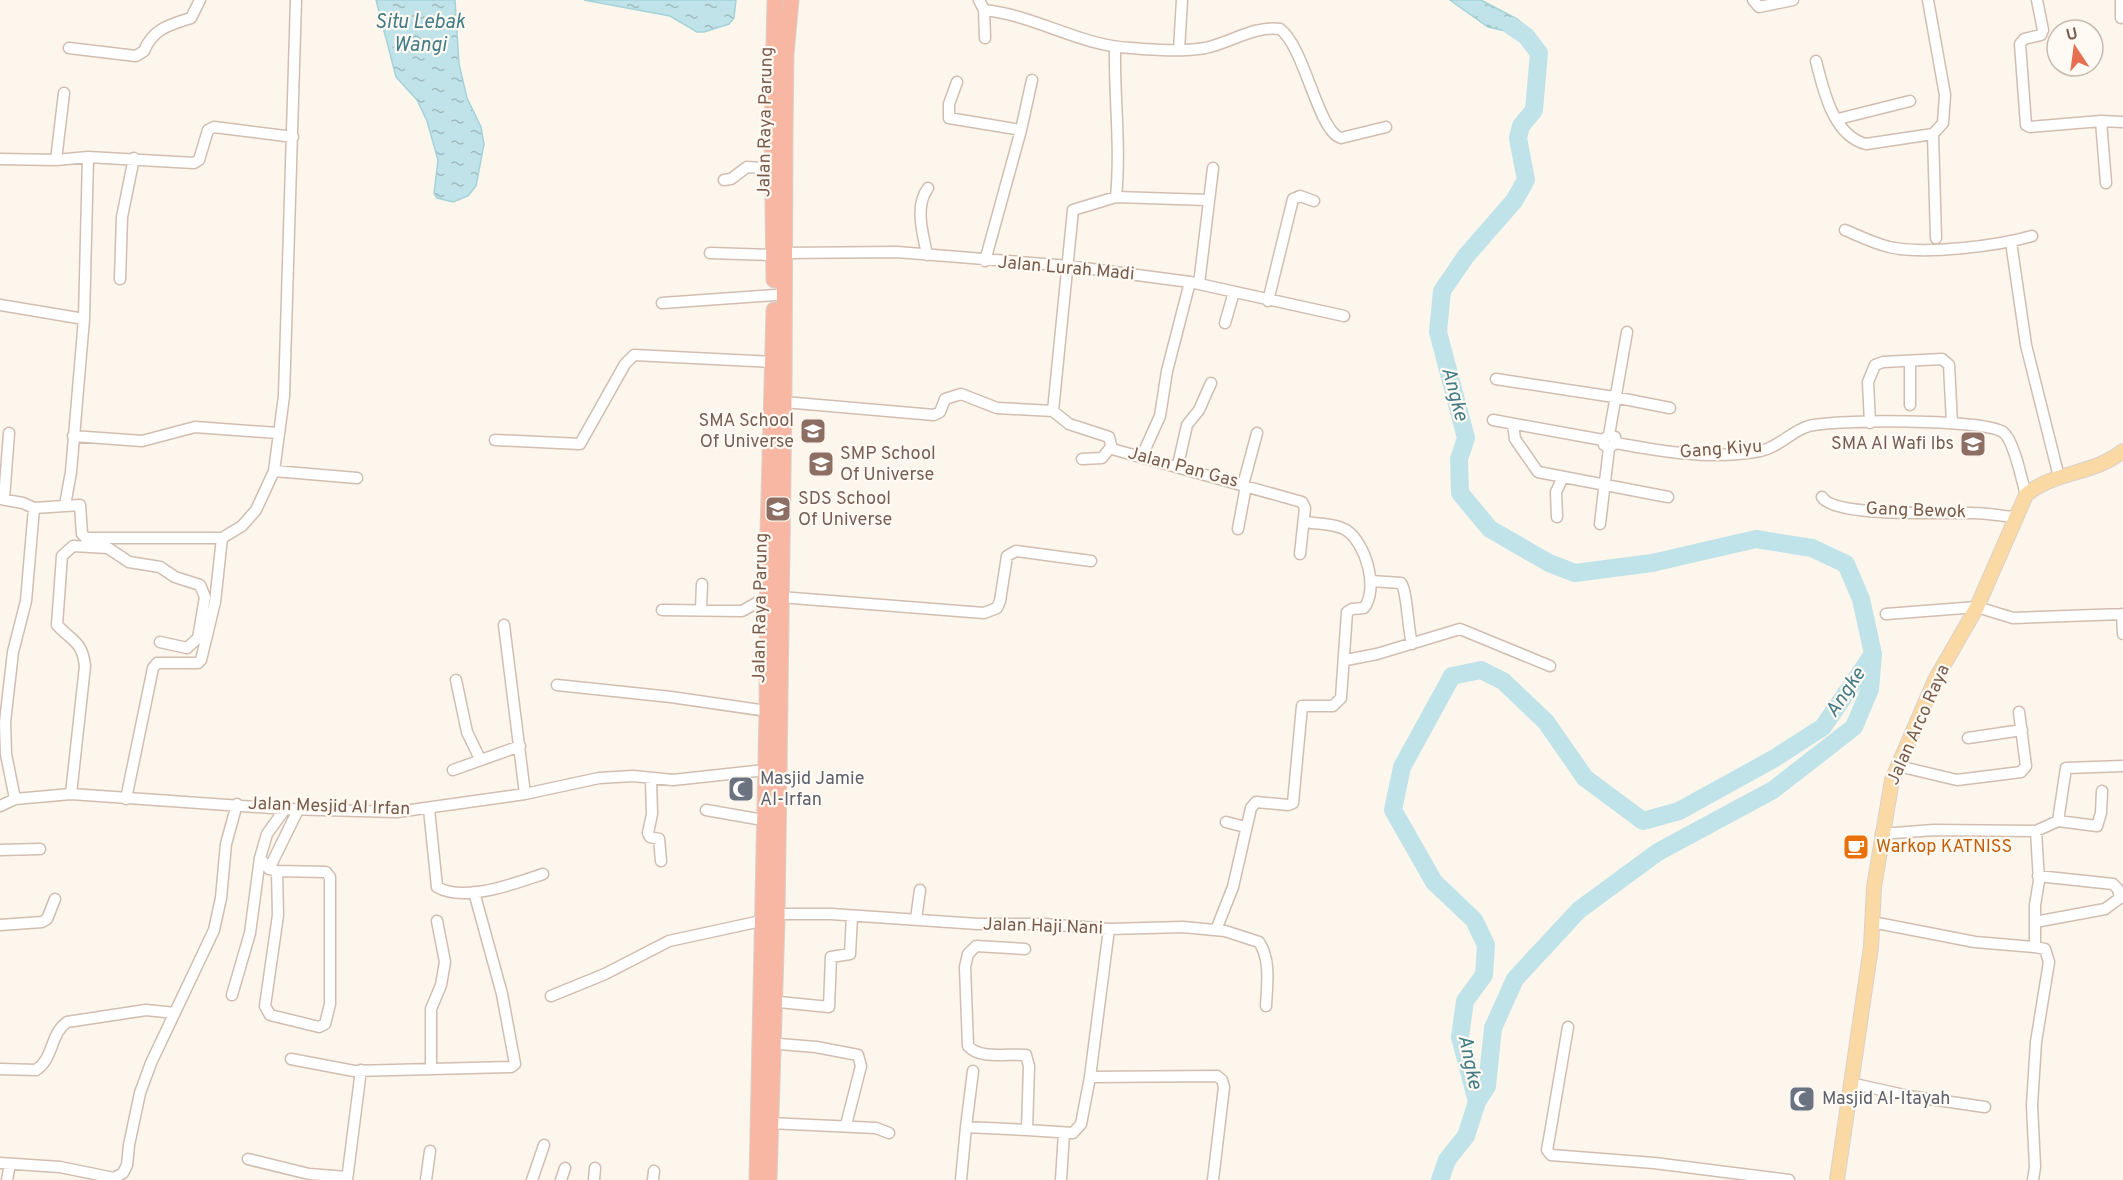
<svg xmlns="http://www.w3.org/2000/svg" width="2123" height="1180" font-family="Overpass,sans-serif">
<defs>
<pattern id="water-ripples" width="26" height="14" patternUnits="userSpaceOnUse" patternTransform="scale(1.5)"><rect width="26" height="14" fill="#bfe3e8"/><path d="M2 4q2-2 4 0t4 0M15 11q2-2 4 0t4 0" fill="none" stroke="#a0bbbe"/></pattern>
</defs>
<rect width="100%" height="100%" fill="#fdf6ec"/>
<path fill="url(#water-ripples)" stroke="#a5d3da" stroke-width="1.5" d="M 376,0 L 455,0 L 459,64 L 467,98 L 481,127 L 484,144 L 476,186 L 468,196 L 453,202 L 437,198 L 434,193 L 438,160 L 427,121 L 417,100 L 396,77 Z
M 584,0 L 736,0 L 734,18 L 729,24 L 704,32 L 697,32 L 670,16 Z
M 1450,0 L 1481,0 L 1517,19 L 1534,33 L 1525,44 L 1510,32 L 1488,27 Z"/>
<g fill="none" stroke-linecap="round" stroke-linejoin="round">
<path stroke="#bfe3e8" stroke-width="18" d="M 1477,1102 L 1487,1086 L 1493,1028 L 1515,979 L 1579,910 L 1658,852 L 1773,790 L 1854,727 L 1870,689 L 1873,655
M 1440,1180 L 1447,1160 L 1466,1136 L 1477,1102 L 1460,1037 L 1465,1001 L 1484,975 L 1486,945 L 1474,920 L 1434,882 L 1393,810 L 1402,767 L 1452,676 L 1481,670 L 1503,681 L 1546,722 L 1585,778 L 1643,821 L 1679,811 L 1775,758 L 1823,727 L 1873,654 L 1861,599 L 1846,564 L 1812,548 L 1756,539 L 1652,563 L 1575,573 L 1549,563 L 1490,529 L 1460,493 L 1459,459 L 1466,438 L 1438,332 L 1442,291 L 1466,256 L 1514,201 L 1526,180 L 1518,138 L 1521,126 L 1534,110 L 1539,53 L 1526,36 L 1511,26"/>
<g stroke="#d1beb0" stroke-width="13">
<path id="minor" d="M 979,0 L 984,10 C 1035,15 1080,46 1131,48 C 1156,50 1181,52 1205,48 C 1230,43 1255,25 1280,29 C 1305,47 1318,132 1341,138 L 1386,127
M 1753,0 L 1759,7 L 1793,0
M 2037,0 L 2043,30 L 2041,35 L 2024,39 L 2020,44 L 2026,125 L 2030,127 L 2101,121 L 2123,122
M 2121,0 L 2121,18
M 984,10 L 985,38
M 1115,47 C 1114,98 1121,146 1116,197
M 69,48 L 136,56 L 144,51 C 153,29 169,25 191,18 L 200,0
M 1179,50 L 1182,0
M 1816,61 C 1823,89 1833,136 1866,144 L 1933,134 L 1943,123 L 1945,95 L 1928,0
M 957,82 L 949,104 L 949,118 L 1021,130
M 1838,119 L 1910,101
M 2101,121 L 2106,183
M 1933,134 L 1936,238
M 0,159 L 56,160 L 88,157 L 194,163 L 199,160 L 208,130 L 214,127 L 293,137
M 56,160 L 64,93
M 724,180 L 731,179 L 747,167 L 773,169
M 1845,230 C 1859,236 1873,243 1889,247 C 1925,255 1997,246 2032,236
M 2011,242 L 2026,345 L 2059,477
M 710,253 L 773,255
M 784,253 L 897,252 L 1069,266 L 1190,282 L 1344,316
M 927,255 C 923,233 914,207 928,188
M 985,261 L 1021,130 L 1032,80
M 120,279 L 122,217 L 134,158
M 1199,284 L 1213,168
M 1268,301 L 1293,199 L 1300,196 L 1314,201
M 662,303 L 775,295
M 0,305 L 84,319
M 1225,323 L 1234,292
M 1910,361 L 1910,405
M 1496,379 L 1614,397 L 1670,408
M 784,402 L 934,415 L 940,412 L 945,399 L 961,394 L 997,408 L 1053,411 L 1069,424 L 1109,437 L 1112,449 L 1302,502 L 1305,508 L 1300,554
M 1053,411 L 1073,210 L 1116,197 L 1208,200
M 1493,420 L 1603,440
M 1870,423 L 1868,382 L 1875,365 L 1883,362 L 1942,359 L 1949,365 L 1952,423
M 1513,424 L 1515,439 L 1538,472 L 1668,497
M 1609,435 L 1627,332
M 73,436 L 142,441 L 195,427 L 278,433
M 495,440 L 580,444 L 625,364 L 634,355 L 773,362
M 1616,443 C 1664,452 1712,460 1760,451 C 1778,448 1791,431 1809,426 C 1834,419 1983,419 2003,432 C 2014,440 2022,481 2026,495
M 1142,456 L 1160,416 L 1167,371 L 1190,282
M 1082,459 L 1102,458 L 1110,448
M 1178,465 L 1187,425 L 1199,410 L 1211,383
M 274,471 L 357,478
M 1243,485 L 1257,433
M 1822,497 C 1834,518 1946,512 1973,513 C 1987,513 2001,516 2015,517
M 0,499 L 23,503 L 34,508
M 4,499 L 9,433
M 65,505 L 71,472 L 84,319 L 88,157
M 1557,517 L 1556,492 L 1563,477
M 1600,524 L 1609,448 L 1616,443 L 1615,437 L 1609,435 L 1603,440 L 1604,445 L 1609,448
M 1238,529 L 1246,486
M 1371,581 L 1401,583 C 1407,590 1408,630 1412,644
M 780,597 L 984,613 L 997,608 L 1000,601 L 1007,556 L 1016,551 L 1091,561
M 701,609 L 702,584
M 662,610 L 742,611 L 769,596
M 1886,614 L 1977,607 L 2013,618 L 2123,614
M 2122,614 L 2123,634
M 504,625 L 525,794
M 1346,660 L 1377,654 L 1460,629 L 1550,666
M 456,680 L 467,732 L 480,759
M 557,685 L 671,697 L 767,711
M 1968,738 L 2022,730
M 1898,766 L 1957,780 L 2021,772 L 2026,766 L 2019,712
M 453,770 L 520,746
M 651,780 L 652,814 L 648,833 L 650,837 L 659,839 L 661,861
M 71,794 L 85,666 C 82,641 73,642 57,625 L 62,556 L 73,546 L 108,548 L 129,562 L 160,567 L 175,577 L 200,585 L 205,597 L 198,638 L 187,648 L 160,642
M 15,799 L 6,754 L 5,722 L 13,652 L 26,601 L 34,508 L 80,505 L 82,534 L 86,538 L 222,538
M 126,799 L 153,668 L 157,663 L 198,663 L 201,660 L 215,602 L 222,538 L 242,526 L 256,510 L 274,471 L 284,396 L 296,0
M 0,806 L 15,799 L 71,794 L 285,809 L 397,812 L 525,794 L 599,778 L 633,776 L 673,780 L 765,770
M 429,809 L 437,887 C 464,903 516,883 543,874
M 706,810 L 763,820
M 2058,821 L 2097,826 L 2101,813 L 2102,791
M 1226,822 L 1245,827
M 1881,834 L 1934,830 L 2036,831 L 2058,821 L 2066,768 L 2123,766
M 0,850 L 40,849
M 269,869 L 298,810
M 277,871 L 326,872 L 330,877 L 330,1004 L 325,1024 L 319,1027 L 270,1015 L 265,1006 L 278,915 L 277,871 L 269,869 L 260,858 L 267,834 L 285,809
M 2038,876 L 2113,884 L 2118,889 L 2120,898 L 2123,898
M 770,914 L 831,914 L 978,924 L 1044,924 L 1109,929 L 1183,927 L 1225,931 L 1259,942 C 1271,960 1267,984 1266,1006
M 916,919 L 920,890
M 1872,922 L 1975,942 L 2035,947 L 2035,905 L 2039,881 L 2036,831
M 2035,922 L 2105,909 L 2120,898
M 0,925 L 42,922 L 47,919 L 55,899
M 1216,930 L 1233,887 L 1251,808 L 1256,802 L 1288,805 L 1293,803 L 1302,706 L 1333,706 L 1341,698 L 1347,612 L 1352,609 L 1364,608 C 1379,589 1366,543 1346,530 C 1334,523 1317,524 1304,522
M 232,995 L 250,933 L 260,858
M 551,996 L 605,974 L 669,941 L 761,921
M 769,1001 L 829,1007 L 831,957 L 850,954 L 852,916
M 1568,1027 L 1549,1139 L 1547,1150 L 1551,1155 L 1654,1163 L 1789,1180
M 767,1043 L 816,1047 L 858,1055 L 861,1066 L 846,1125
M 291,1059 L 354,1071 L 511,1067 L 515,1064 L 502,994 L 474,892
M 431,1068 L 431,1009 L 441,985 L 445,962 L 437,921
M 0,1069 L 36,1070 C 54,1058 50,1034 67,1022 L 146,1010 L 175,1013
M 1090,1077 L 1217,1076 L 1222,1080 L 1224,1087 L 1213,1180
M 1850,1083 L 1909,1096 L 1985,1107
M 769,1123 L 876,1128 L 889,1133
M 966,1127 L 973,1071
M 1027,1130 L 1073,1133 L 1081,1124 L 1090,1077 L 1109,929
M 248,1159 L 309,1174 L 347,1177
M 0,1163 L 60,1167 L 114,1178 L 123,1173 L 127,1165 L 129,1145 L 140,1093 L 151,1063 L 214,930 L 221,898 L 226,844 L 237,804
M 7,1180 L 10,1164
M 347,1180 L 361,1070
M 426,1180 L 430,1151
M 532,1180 L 544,1145
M 561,1180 L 565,1168
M 594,1180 L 595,1168
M 653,1180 L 654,1171
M 961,1180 L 966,1127 L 1027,1130 L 1029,1066 L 1026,1055 C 1009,1053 980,1060 968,1046 L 965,967 L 968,954 L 976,946 L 1025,949
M 1061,1180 L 1064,1133
M 2033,1180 L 2035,1167 L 2032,1105 L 2036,1042 L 2049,962 L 2045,949 L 2035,947"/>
</g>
<g stroke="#dad1cd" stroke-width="16">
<path id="major" d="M 1837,1180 L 1871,947 L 1874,887 L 1892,780 L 1935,680 L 1977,607 L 2026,495 C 2053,471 2094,475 2123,451"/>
</g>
<g stroke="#dad1cd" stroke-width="17">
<path id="highway" d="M 774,280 L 772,133 L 775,0
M 757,1180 L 767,711 L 768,533 L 774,310
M 769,1180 L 777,920 L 784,402 L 785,133 L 786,54 L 791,0"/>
</g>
<use href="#minor" stroke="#fff" stroke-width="10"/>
<use href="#major" stroke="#fbd9a5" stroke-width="14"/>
<use href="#highway" stroke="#f7b7a3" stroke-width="15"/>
</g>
<defs>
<g id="school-square" transform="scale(1.35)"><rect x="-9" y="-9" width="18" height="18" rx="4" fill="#8d6e63" stroke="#fffaf3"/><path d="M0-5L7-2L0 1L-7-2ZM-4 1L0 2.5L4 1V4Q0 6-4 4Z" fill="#fff"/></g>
<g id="mosque-square" transform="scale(1.35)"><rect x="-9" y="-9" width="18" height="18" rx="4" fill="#6b7280" stroke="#fffaf3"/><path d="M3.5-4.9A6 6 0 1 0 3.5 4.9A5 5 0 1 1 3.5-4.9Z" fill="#fff"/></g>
<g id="cafe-square" transform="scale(1.35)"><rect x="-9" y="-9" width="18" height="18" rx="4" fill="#e8710a" stroke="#fffaf3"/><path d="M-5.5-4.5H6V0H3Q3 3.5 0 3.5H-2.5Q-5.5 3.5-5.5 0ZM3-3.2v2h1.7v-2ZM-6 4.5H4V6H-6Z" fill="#fff"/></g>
</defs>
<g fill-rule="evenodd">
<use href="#school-square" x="813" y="431"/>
<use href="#school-square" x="1973" y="444"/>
<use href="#school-square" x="821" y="464"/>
<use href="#school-square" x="778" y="509"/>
<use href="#mosque-square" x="741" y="789"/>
<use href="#cafe-square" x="1856" y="847"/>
<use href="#mosque-square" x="1802" y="1099"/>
</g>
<g text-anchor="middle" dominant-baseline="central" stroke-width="4.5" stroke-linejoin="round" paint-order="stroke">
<g font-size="18" fill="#7a5c4d" stroke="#fffaf3">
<text transform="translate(766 122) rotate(-89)">Jalan Raya Parung</text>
<text transform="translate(1066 269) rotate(5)">Jalan Lurah Madi</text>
<text transform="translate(1721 450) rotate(-4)">Gang Kiyu</text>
<text transform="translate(1183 468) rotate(15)">Jalan Pan Gas</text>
<text transform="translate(1916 511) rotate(2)">Gang Bewok</text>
<text transform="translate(761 608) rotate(-89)">Jalan Raya Parung</text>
<text transform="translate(1919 725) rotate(-66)">Jalan Arco Raya</text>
<text transform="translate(329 807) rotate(2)">Jalan Mesjid Al Irfan</text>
<text transform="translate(1043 927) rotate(2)">Jalan Haji Nani</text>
</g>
<g font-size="18" fill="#785e54" stroke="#fffaf3" text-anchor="end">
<text x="794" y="421">SMA School<tspan x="794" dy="21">Of Universe</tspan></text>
<text x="1954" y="444">SMA Al Wafi Ibs</text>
<text x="840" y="454" text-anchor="start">SMP School<tspan x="840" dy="21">Of Universe</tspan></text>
<text x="798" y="499" text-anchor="start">SDS School<tspan x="798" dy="21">Of Universe</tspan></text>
</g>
<g font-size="18" fill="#5b616d" stroke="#fffaf3" text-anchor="start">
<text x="760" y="779">Masjid Jamie<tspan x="760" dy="21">Al-Irfan</tspan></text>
<text x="1822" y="1099">Masjid Al-Itayah</text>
</g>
<g font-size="18" fill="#c56008" stroke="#fffaf3" text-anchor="start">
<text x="1876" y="847">Warkop KATNISS</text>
</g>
<g font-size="20" font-style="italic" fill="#437c86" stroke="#fffaf3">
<text x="420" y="23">Situ Lebak<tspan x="420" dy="23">Wangi</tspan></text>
<text transform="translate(1454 394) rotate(75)">Angke</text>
<text transform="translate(1846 693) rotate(-56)">Angke</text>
<text transform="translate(1469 1062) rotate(78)">Angke</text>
</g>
</g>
<g transform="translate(2075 48) rotate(347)"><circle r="28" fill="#fffaf3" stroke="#cabbb1" stroke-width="1.5"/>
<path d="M0-4.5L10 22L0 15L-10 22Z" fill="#e76f51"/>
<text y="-9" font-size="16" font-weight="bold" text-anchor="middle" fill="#7a5c4d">U</text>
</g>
</svg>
